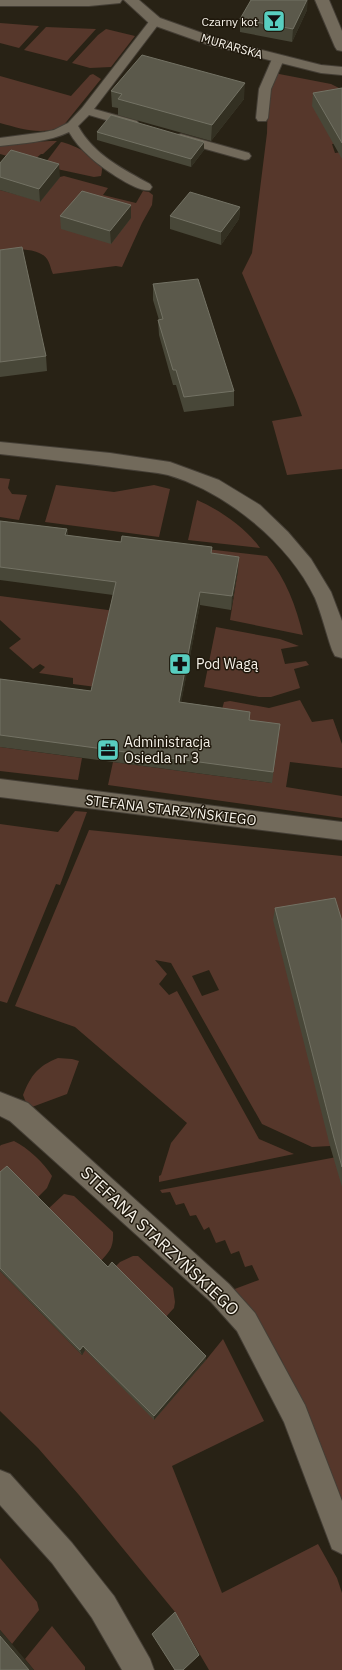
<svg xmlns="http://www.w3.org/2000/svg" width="342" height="1670" font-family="'IBM Plex Sans',sans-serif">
<rect width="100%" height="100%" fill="#282215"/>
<path fill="#56372b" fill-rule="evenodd" d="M 0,23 L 39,26 L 19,48 L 0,43 Z
M 46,27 L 96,29 L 67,61 L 24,50 Z
M 106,29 L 135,36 L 111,67 L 90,68 L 72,63 L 98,35 Z
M 274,73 L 331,84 L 341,89 L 342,143 L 332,144 L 335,153 L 342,152 L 342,469 L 287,475 L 272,421 L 302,416 L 296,400 L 242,273 L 252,253 L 267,133 L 268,94 Z
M 93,74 L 101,79 L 63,126 C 42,136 22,129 0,123 L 0,76 L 71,96 L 90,75 Z
M 50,141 L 57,141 L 43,154 L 41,154 L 35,159 L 36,164 L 0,154 L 0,146 L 16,143 Z
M 61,142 C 70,143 96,156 100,163 C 103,167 102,172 101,176 L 94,177 L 43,166 Z
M 64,176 L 108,188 L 103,195 L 136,203 L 143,191 L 149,192 L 153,195 L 152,205 L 142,223 L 122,267 L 116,266 L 53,274 C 51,270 50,263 47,259 C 39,247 12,249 0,250 L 0,190 L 40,201 L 60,177 Z
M 0,478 L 10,479 L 8,488 L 12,494 L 27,495 L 19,520 L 0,517 Z
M 56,485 L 114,492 L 154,485 L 170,489 L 159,537 L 45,522 Z
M 197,500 C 220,510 246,528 260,548 L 188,540 Z
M 189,547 L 267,556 C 286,579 296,606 303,635 L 230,620 L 238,570 Z
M 0,596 L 131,613 L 96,687 L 73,684 L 73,678 L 39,673 L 45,667 L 40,664 L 33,669 L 9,648 L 21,639 L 0,620 Z
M 216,627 L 280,639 L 299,646 L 281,649 L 285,664 L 306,661 L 309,665 L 294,669 L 300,688 L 271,697 L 259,697 L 204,687 Z
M 300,700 L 312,722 L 333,719 L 342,744 L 342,768 L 290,762 L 286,787 L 342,796 L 342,818 L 108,785 L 113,762 L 272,783 L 219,720 L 224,702 L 230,701 L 269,708 Z
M 0,747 L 82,758 L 78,780 L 0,771 Z
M 75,811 L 87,812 L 60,885 L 56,884 L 7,1003 L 0,1001 L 0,824 L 58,832 Z
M 89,830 L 342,856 L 342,936 L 330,1146 L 312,1147 L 262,1124 L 171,963 L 155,960 L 167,974 L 159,984 L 169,995 L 177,991 L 259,1139 L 294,1154 L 159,1182 L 159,1176 L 161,1175 L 171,1143 L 187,1123 L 75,1027 L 15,1006 ZM 209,970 L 219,990 L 202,996 L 192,976 Z
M 58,1058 L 72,1059 L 79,1061 L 67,1094 L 32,1107 L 27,1105 L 23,1095 C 31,1075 38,1066 58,1058 Z
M 14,1141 C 28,1148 44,1163 52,1176 L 47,1188 L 36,1199 L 0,1183 L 0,1146 L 1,1145 Z
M 342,1156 L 342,1511 L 314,1434 L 281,1359 L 253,1313 L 232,1290 L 259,1280 L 252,1265 L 245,1267 L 239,1251 L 231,1254 L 225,1240 L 216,1243 L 209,1227 L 204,1230 L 196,1215 L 190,1216 L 184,1203 L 176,1205 L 170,1192 L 162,1193 L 160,1190 Z
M 64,1194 L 74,1196 L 113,1232 C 114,1248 109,1252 99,1263 L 47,1210 Z
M 133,1256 L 138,1256 L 173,1288 L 175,1302 L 174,1308 L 164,1319 L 114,1268 L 120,1262 Z
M 0,1271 L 82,1355 L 85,1350 L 206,1360 L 223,1339 L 264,1421 L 172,1466 L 222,1593 L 318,1544 L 337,1578 L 342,1593 L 342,1670 L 209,1670 L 175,1612 L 79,1495 L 38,1448 L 0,1411 Z
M 0,1558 L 37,1602 L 39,1610 L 12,1644 L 0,1630 Z
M 52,1626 L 85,1667 L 85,1670 L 34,1670 L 25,1659 Z"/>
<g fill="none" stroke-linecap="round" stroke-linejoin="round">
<g stroke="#443e35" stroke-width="2">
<path id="service" d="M 155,18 L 159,19 L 161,21 L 94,109 L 137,121 L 139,124 L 137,127 L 133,128 L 89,115 L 78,126 C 94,155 123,169 150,184 L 152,187 L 150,190 C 137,193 99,166 89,156 C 81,149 74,141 69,132 C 49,142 23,143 0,146 L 0,138 L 45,132 L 54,130 L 68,123 L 82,108 L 151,19 Z
M 278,56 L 282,57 L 284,59 L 271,89 L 268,118 L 266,121 L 258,121 L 256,118 L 259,89 L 272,59 L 274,57 Z
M 181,134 L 249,153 L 251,156 L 249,159 L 245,160 L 177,141 L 175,138 L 177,135 Z"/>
</g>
<g stroke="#443e35" stroke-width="2">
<path id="minor" d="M 124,0 L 139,0 L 160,18 L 219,39 L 321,65 L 342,67 L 342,75 L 321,73 L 209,45 L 150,24 Z
M 315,0 L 329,0 L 342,31 L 342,51 L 337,50 L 335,47 Z
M 0,442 L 110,453 L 170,462 L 219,480 L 260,505 L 288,532 L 311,559 L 331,592 L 342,621 L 342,658 L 335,656 L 332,650 C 326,633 322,615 315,598 C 289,543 226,492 168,475 C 155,472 140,471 126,469 C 84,463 42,459 0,454 Z
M 0,779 L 342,822 L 342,840 L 0,797 Z
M 0,1092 L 28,1103 L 229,1284 L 255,1313 L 305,1405 L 342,1501 L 342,1554 L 332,1549 L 284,1422 L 237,1331 L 211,1302 L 10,1121 L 0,1116 Z
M 0,1470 L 10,1474 L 72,1543 L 114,1596 L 150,1659 L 154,1670 L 122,1670 L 92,1618 L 52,1563 L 0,1505 Z"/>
</g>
<g stroke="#443e35" stroke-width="2">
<path id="tertiary" d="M 0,0 L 122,0 L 120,3 L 89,6 L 0,6 Z"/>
</g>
<use href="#service" fill="#726a5b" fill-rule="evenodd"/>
<use href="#minor" fill="#726a5b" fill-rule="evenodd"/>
<use href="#tertiary" fill="#726a5b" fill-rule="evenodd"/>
</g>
<path fill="#484738" d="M 307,10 L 292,42 L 240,32 L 240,19 Z
M 342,88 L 342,159 L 312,106 L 313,93 Z
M 111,91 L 244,99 L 211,141 L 118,115 L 118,108 L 112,107 Z
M 97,132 L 204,150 L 191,167 L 97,140 Z
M 0,163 L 60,177 L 40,202 L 0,190 Z
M 240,207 L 239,219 L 221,245 L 170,229 L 170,216 Z
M 60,216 L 131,218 L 111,244 L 61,229 Z
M 0,250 L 46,356 L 47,371 L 0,377 Z
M 153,284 L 234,391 L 234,406 L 184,412 L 176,385 L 173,385 L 159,335 L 158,320 L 159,320 L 153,300 Z
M 0,521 L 67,529 L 68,536 L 121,542 L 212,547 L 212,553 L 238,570 L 231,610 L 200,605 L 181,702 L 250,712 L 250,720 L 280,724 L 272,783 L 0,747 L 0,679 L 91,691 L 113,595 L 0,580 Z
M 275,908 L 342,921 L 342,1187 L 330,1146 L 273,920 Z
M 0,1172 L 108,1267 L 206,1360 L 154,1420 L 85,1350 L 82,1355 L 0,1271 Z"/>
<path fill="#333022" d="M 307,0 L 308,0 L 307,10 L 292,42 L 293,29 Z
M 245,83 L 244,99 L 211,141 L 212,125 Z
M 204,142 L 204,150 L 191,167 L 191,159 Z
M 59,164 L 60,177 L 40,202 L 39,189 Z
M 131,205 L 131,218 L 111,244 L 110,231 Z
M 240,207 L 239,219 L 221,245 L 221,232 Z
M 67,529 L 69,543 L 65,535 Z
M 239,557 L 238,570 L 231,610 L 232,596 Z
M 200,592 L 200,605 L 179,714 L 179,702 Z
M 83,1346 L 85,1350 L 82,1355 L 80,1350 Z
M 206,1356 L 206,1360 L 154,1420 L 154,1416 Z
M 0,1630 L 34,1670 L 29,1670 L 0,1636 Z"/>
<path fill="#5b594b" stroke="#737264" d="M 251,0 L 307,0 L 293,29 L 240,19 Z
M 142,55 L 245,83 L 212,125 L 118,99 L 122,94 L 111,91 Z
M 342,88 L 342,143 L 313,93 Z
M 111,115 L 204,142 L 191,159 L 97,132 Z
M 11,150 L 59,164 L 39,189 L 0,177 L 0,163 Z
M 82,191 L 131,205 L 110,231 L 60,216 Z
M 190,192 L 240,207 L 221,232 L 170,216 Z
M 22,247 L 46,356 L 0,362 L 0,250 Z
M 198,279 L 234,391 L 184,397 L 176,370 L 173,370 L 158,320 L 163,319 L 153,284 Z
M 0,521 L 67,529 L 65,535 L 121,542 L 122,536 L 212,547 L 211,553 L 239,557 L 232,596 L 200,592 L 179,702 L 250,712 L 249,720 L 280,724 L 273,772 L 0,735 L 0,679 L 91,691 L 116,582 L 0,567 Z
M 335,898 L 342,921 L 342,1167 L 334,1138 L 275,908 Z
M 7,1166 L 108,1267 L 112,1262 L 206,1356 L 154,1416 L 83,1346 L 80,1350 L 0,1268 L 0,1172 Z
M 175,1612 L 199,1655 L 183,1670 L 175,1670 L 152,1634 Z
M 0,1636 L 29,1670 L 0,1670 Z"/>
<defs>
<g id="bar-square" transform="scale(1.15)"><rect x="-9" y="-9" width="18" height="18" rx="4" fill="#58cec0" stroke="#1f180c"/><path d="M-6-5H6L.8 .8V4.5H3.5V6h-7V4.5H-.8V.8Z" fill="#111"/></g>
<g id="pharmacy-square" transform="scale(1.15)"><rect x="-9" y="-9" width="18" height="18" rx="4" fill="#58cec0" stroke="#1f180c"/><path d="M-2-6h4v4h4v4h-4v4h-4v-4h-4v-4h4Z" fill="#111"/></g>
<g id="office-square" transform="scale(1.15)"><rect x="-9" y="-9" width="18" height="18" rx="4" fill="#58cec0" stroke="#1f180c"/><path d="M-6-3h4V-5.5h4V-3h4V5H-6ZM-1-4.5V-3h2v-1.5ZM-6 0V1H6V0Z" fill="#111"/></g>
</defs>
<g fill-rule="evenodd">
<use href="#bar-square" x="274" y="21"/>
<use href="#pharmacy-square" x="180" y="664"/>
<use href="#office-square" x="108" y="750"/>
</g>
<g text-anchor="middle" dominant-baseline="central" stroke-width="3" stroke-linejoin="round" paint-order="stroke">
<g font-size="12" fill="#f7f3ea" stroke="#1f180c" text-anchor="end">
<text x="258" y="21">Czarny kot</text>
</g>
<g font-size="12" fill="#f7f3ea" stroke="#1f180c">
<text transform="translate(232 46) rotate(16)">MURARSKA</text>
</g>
<g font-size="14" fill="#f7f3ea" stroke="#1f180c" text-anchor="start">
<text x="196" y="664">Pod Wagą</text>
<text x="124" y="742">Administracja<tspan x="124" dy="16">Osiedla nr 3</tspan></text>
</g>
<g font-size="14" fill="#f7f3ea" stroke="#1f180c">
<text transform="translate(171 810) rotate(7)">STEFANA STARZYŃSKIEGO</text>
</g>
<g font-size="17" fill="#f7f3ea" stroke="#1f180c">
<text transform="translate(160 1241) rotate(43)">STEFANA STARZYŃSKIEGO</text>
</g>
</g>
</svg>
